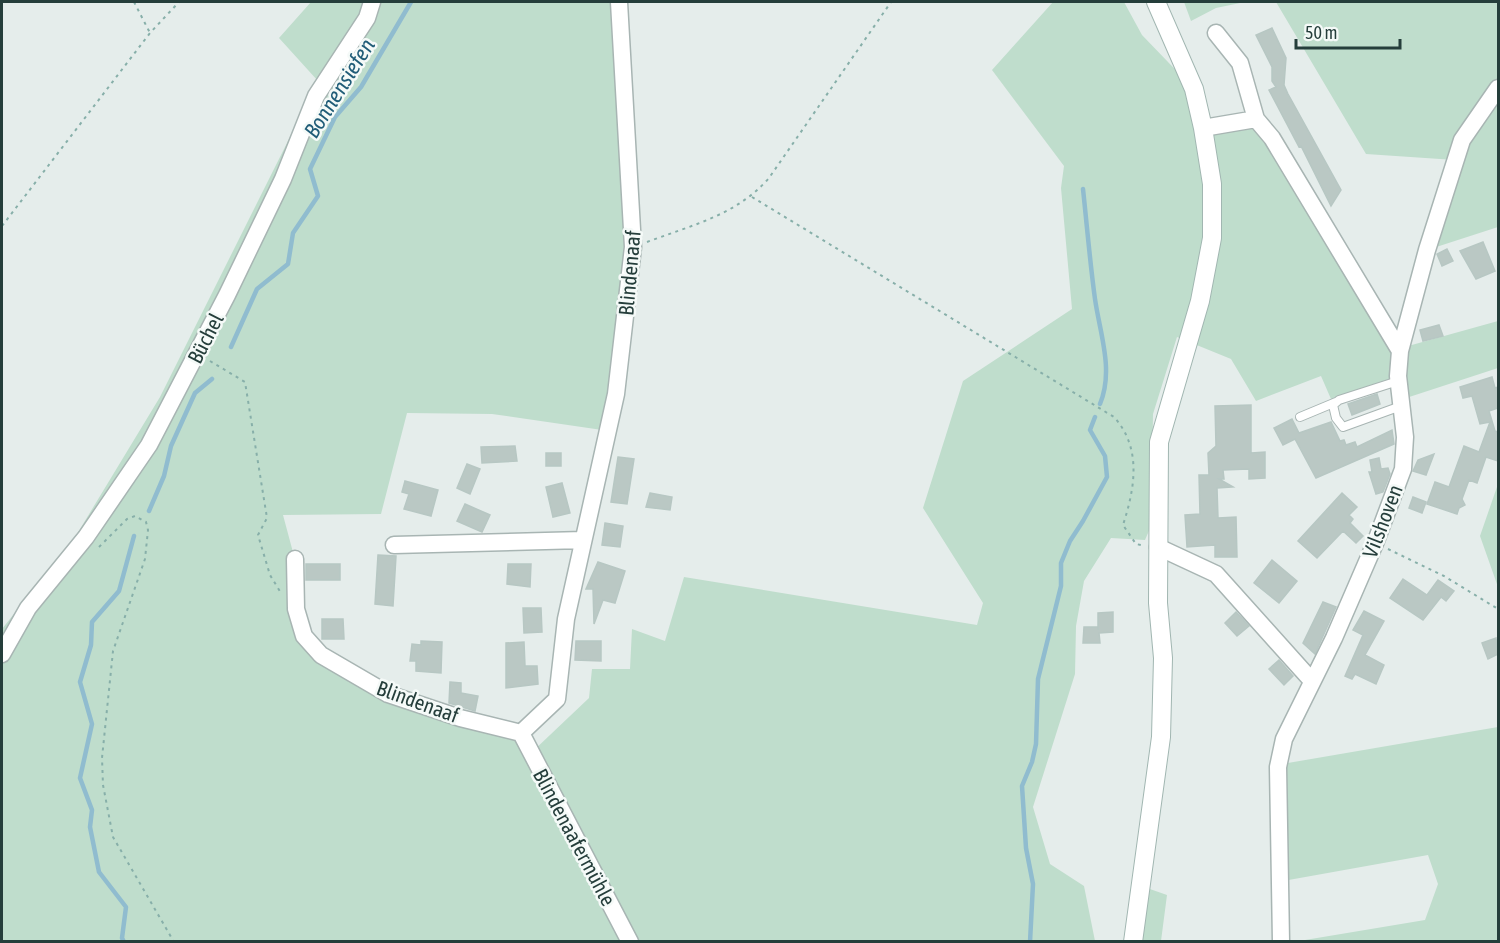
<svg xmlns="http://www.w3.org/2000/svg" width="1500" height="943" font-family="'Asap Condensed',sans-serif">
<rect width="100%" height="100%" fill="#e5edeb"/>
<path fill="#bfddcc" d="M 311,2 L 612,2 L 633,208 L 609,431 L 492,414 L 407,413 L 381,514 L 283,515 L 294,556 L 304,636 L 388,694 L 521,733 L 531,753 L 589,698 L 592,669 L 630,669 L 632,629 L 665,641 L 684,577 L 977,625 L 983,603 L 923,508 L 963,381 L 1072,309 L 1061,188 L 1064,166 L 992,70 L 1053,2 L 1124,2 L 1142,35 L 1194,89 L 1203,128 L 1256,119 L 1401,348 L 1498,321 L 1498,368 L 1400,400 L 1398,376 L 1331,399 L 1321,376 L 1256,401 L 1231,359 L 1177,337 L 1153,414 L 1151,526 L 1145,540 L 1111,538 L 1084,581 L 1076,626 L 1075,674 L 1033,807 L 1050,864 L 1084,886 L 1095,941 L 2,942 L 2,629 L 77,534 L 160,397 L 318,81 L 279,38 Z
M 1184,2 L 1245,2 L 1216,8 L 1191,21 Z
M 1276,2 L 1498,2 L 1498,227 L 1427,250 L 1455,160 L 1366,154 Z
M 1498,484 L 1498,587 L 1480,536 Z
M 1498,727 L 1498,941 L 1299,941 L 1425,920 L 1438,884 L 1428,855 L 1283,881 L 1282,764 Z
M 1147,888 L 1167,895 L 1161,941 L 1138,942 Z"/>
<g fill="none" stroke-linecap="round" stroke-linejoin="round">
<path stroke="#90bccf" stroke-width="4.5" d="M 1083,189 C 1087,226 1090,263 1095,299 C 1100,334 1114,370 1100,404
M 231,347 L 257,289 L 288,264 L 293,233 L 318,196 L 310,169 L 335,117 L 361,87 L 411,2
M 149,511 L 164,476 L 171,446 L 195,393 L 212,379
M 124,942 L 122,938 L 126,907 L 99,872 L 90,827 L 92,810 L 80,778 L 92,724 L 80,682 L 91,645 L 92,622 L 119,591 L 134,536
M 1030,942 L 1033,884 L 1026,848 L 1022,786 L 1032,762 L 1036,744 L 1038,679 L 1061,586 L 1061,563 L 1070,541 L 1083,521 L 1107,477 L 1105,456 L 1090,430 L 1095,417"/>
</g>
<path fill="#bac8c4" stroke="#b7c7c3" stroke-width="1.5" d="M 1272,28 L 1286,58 L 1284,85 L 1288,94 L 1341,190 L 1331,206 L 1301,146 L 1299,147 L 1269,90 L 1276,87 L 1272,81 L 1272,67 L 1256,35 Z
M 1483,242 L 1495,271 L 1476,279 L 1460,251 Z
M 1447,249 L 1453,261 L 1442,266 L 1437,254 Z
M 1439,325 L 1443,336 L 1423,341 L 1420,330 Z
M 1492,377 L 1495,388 L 1498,387 L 1498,408 L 1489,411 L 1495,431 L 1498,432 L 1498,461 L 1486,457 L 1477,483 L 1469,480 L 1462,499 L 1465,505 L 1459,508 L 1457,514 L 1427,504 L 1435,482 L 1449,487 L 1464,446 L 1479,452 L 1490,422 L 1480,424 L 1472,396 L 1463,398 L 1460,387 Z
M 1377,394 L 1380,404 L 1352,415 L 1348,404 Z
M 1251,405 L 1251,453 L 1265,452 L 1265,478 L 1249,479 L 1249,469 L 1223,470 L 1224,479 L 1219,479 L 1233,487 L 1217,488 L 1218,518 L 1236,517 L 1237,557 L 1215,557 L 1215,545 L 1187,547 L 1185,515 L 1200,514 L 1199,475 L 1209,475 L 1208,453 L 1216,446 L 1215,406 Z
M 1292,419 L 1299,433 L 1331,422 L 1340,441 L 1344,440 L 1346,445 L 1355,442 L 1357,447 L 1392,430 L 1394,444 L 1316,478 L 1295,439 L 1283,445 L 1274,428 Z
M 515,446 L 517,461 L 482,463 L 481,447 Z
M 546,453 L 561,453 L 561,466 L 546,466 Z
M 1434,454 L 1426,475 L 1413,471 L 1418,460 Z
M 618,457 L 634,459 L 627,504 L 611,502 Z
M 1379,458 L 1381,469 L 1388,468 L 1390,474 L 1383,492 L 1376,494 L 1369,472 L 1372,472 L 1370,460 Z
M 467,464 L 480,469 L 470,494 L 457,488 Z
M 405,481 L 438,490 L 431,516 L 404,509 L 409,494 L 402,492 Z
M 562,483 L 570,513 L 553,517 L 546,487 Z
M 650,493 L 672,497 L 670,510 L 646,507 Z
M 1342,493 L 1357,507 L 1349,515 L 1353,519 L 1350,523 L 1363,536 L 1356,543 L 1343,531 L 1317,558 L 1298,541 Z
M 1413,497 L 1426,502 L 1422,513 L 1409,508 Z
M 465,504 L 490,515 L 482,532 L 457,521 Z
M 605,523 L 623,526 L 620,547 L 602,545 Z
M 378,555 L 396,556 L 393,606 L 375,604 Z
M 1272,560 L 1297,581 L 1279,603 L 1254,583 Z
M 598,562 L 625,571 L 615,603 L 603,600 L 594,624 L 593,589 L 586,589 Z
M 306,564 L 340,564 L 340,580 L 306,580 Z
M 508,564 L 531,564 L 530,587 L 507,584 Z
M 1403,579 L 1427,595 L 1438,580 L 1454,591 L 1446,601 L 1441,597 L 1423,620 L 1390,598 Z
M 1323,602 L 1336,607 L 1315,654 L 1303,643 Z
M 523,608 L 541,608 L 542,632 L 524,633 Z
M 1364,611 L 1384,621 L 1365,655 L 1384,665 L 1376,684 L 1355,674 L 1352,679 L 1345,676 L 1363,635 L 1353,630 Z
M 1113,612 L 1113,632 L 1099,633 L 1100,643 L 1083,643 L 1084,627 L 1098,627 L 1098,630 L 1098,613 Z
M 1236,612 L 1249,626 L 1237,636 L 1225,623 Z
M 322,619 L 343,619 L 344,639 L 322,639 Z
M 1496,638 L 1498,654 L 1488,659 L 1482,643 Z
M 421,641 L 442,642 L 441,673 L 416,671 L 416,661 L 410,661 L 412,644 L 421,645 Z
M 576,641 L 601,641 L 601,661 L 575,660 Z
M 524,642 L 525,666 L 537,666 L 538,684 L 506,688 L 506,643 Z
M 1279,660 L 1293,676 L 1284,685 L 1269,669 Z
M 450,682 L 461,683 L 461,693 L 478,696 L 475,711 L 449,703 Z"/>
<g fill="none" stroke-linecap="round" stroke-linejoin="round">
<g stroke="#a8b5b3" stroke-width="10">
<path id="lane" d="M 1398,381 L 1339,400 L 1333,405 L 1336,418 L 1343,427 L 1401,406
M 1300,417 L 1336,402"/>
</g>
<g stroke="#a8b5b3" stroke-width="19">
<path id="street" d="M 1216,33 L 1240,63 L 1256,119
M 1203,128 L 1256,119 L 1272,138 L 1400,351
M 394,545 L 583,540
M 1158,547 L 1216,574 L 1312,681
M 295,559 L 296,609 L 304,636 L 321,655 L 388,694 L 460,718 L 521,733
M 2,654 L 28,608 L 86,537 L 149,445 L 227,295 L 283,179 L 316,96 L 367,18 L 372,2
M 521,733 L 557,699 L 566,619 L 616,394 L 633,247 L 619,2
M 521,733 L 630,942
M 1281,942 L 1278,767 L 1284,739 L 1334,638 L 1376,541 L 1403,469 L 1405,437 L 1398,376 L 1400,351 L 1427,250 L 1462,140 L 1498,88"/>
</g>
<g stroke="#a1b6b1" stroke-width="20">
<path id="secondary" d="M 1133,942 L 1161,737 L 1163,658 L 1158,603 L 1159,442 L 1200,301 L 1212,238 L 1212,184 L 1203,128 L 1194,89 L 1156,2"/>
</g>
<path stroke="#87afa9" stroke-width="2" stroke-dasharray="3 4.5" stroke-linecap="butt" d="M 134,2 L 150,33
M 752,197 L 1114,417 C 1142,448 1135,488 1123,525 L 1136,544 L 1141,545
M 2,226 L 150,33 L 179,2
M 647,242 C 692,225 737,215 769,178 L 891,2
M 210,361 L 245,382 L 267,518 L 258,535 L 270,575 L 281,593
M 99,547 L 127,519 L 135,516 L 146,522 L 148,530 L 145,559 L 113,651 L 102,758 L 103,785 L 113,837 L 174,942
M 1388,549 L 1444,576 L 1498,609"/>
<use href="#lane" stroke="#fff" stroke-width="8"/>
<use href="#street" stroke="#fff" stroke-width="16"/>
<use href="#secondary" stroke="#fff" stroke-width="18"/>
</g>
<g text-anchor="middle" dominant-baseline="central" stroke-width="5" stroke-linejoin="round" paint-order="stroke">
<g font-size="21" fill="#253e3b" stroke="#f5faf8">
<text transform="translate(629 273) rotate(-85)">Blindenaaf</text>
<text transform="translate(205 338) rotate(-63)">Büchel</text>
<text transform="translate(1382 521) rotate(-69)">Vilshoven</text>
<text transform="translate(418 701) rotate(20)">Blindenaaf</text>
<text transform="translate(575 837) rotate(62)">Blindenaafermühle</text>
</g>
<g font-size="22" font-style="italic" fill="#215d78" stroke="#f5faf8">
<text transform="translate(339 88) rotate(-58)">Bonnensiefen</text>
</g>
</g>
<rect width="1500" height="943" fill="none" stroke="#253e3b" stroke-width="6"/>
<path d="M1296 39v9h104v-9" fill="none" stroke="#253e3b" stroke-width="3"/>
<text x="1305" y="39" font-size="18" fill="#253e3b" stroke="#f5faf8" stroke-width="4.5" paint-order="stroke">50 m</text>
</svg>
